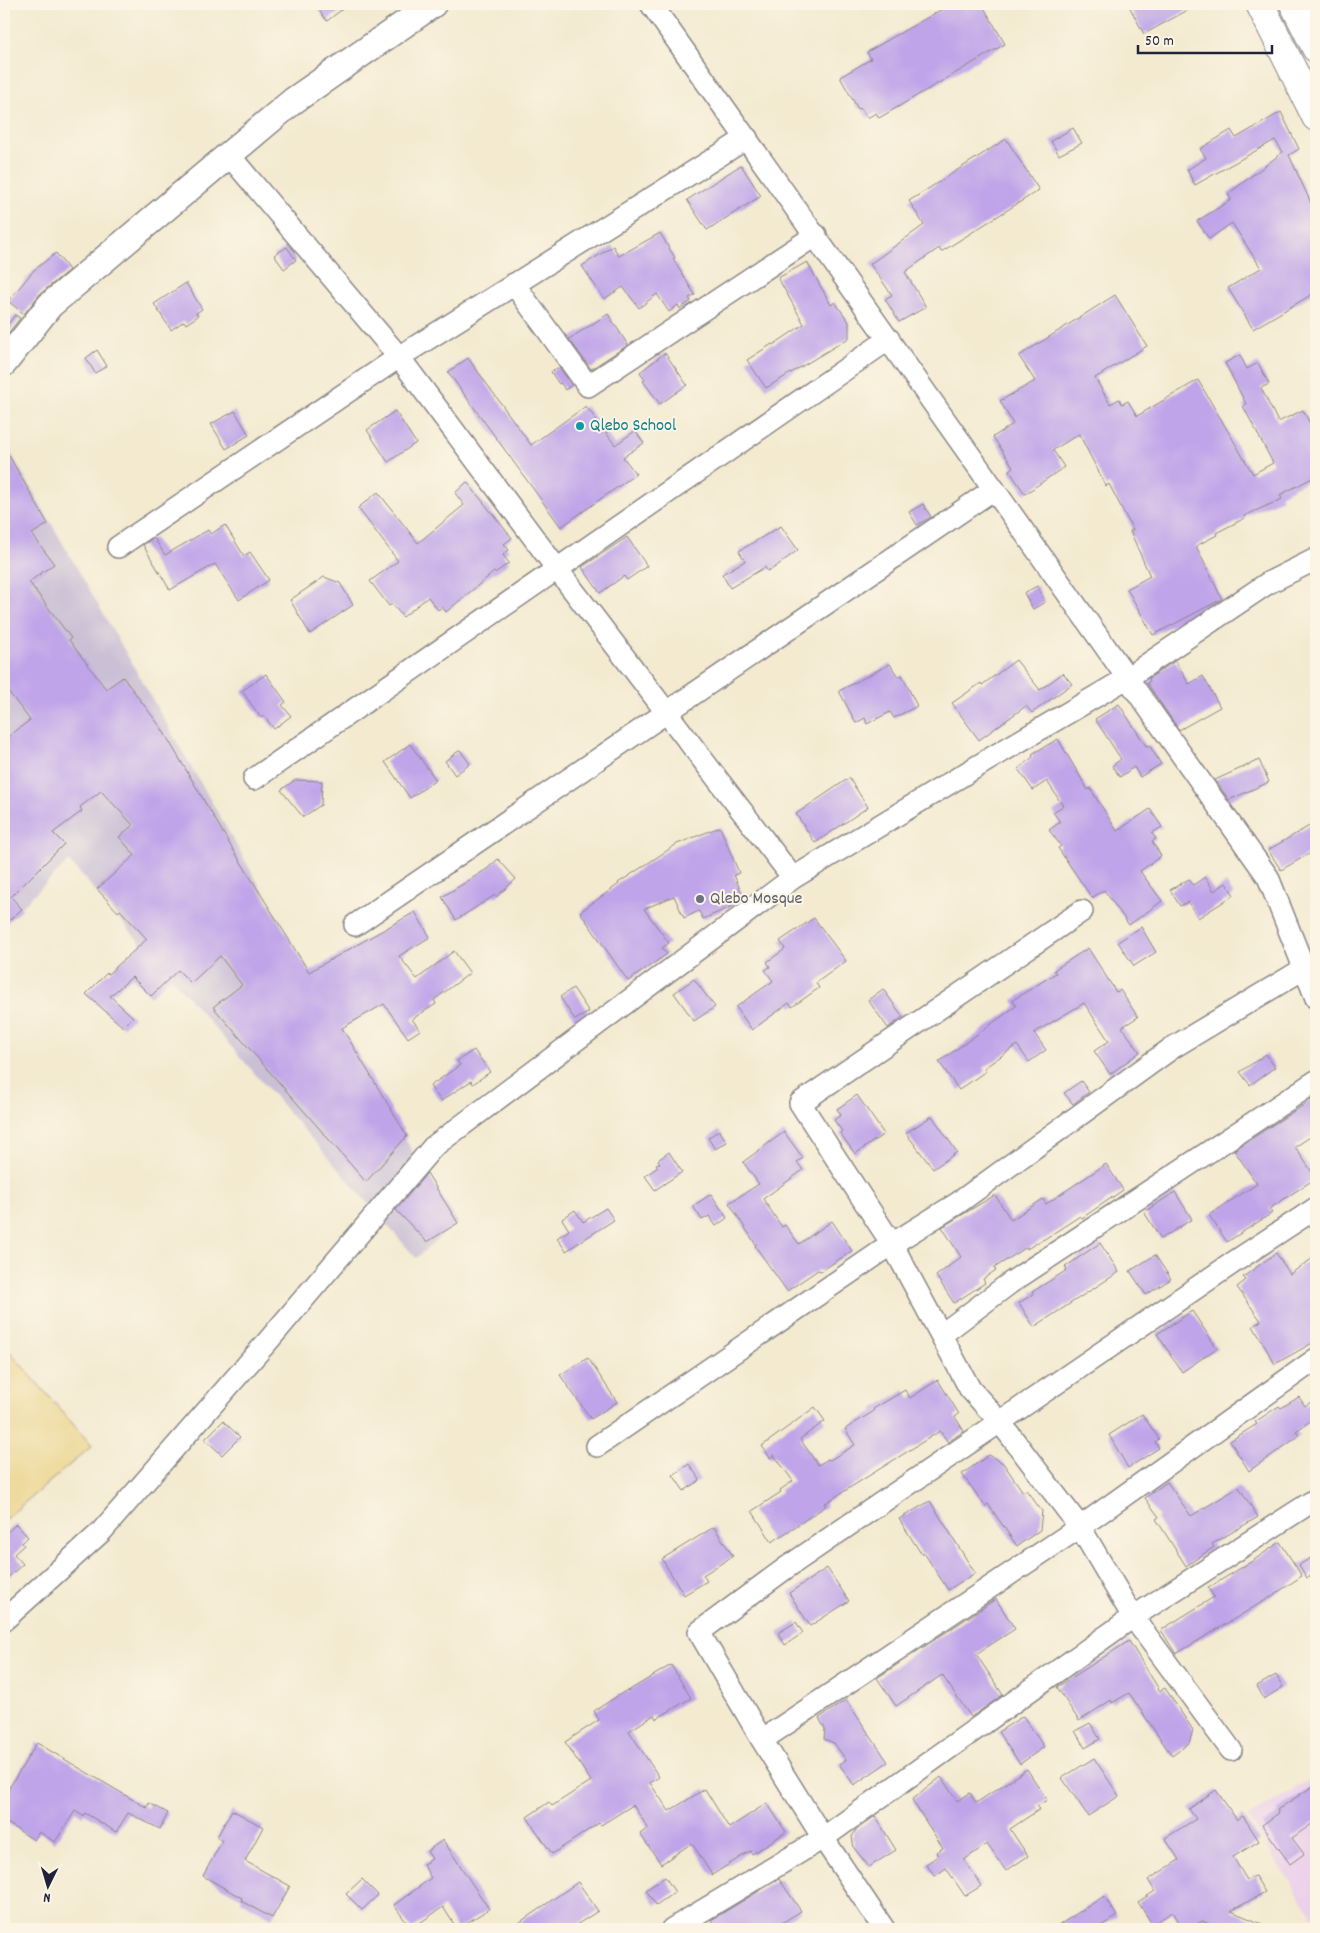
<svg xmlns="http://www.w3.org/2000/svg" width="1320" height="1933" font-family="Dekko,sans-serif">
<rect width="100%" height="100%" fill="#fcf5e5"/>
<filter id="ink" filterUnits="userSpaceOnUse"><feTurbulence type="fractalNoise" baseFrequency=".02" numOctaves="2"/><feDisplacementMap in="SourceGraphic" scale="10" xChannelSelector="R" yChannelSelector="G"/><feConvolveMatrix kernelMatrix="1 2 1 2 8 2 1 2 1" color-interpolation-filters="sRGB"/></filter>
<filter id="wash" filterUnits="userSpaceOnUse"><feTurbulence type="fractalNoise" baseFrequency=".0096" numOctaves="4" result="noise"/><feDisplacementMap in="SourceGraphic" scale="20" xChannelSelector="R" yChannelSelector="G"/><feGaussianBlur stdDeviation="1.12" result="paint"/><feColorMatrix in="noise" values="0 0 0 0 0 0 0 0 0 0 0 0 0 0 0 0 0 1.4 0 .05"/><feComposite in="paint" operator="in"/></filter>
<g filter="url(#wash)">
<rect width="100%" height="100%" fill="#f3ead0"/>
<path fill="#ecd1ea" d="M 1316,1776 L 1316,1921 L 1248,1817 Z"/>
<path fill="#cbbfd5" d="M 4,441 L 454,1224 L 416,1258 L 69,861 L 4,923 Z"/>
<path fill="#eeda9e" stroke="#887e6c" d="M 4,1345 L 92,1446 L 4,1520 Z"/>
<g id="blocks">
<path fill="#bfa4e9" d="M 314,4 L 349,4 L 327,21 Z
M 951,4 L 982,4 L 1005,44 L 879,118 L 876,113 L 867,118 L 861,108 L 858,109 L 840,77 L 871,59 L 867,52 Z
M 1128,4 L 1199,4 L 1144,34 Z
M 1281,112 L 1299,149 L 1289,155 L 1316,214 L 1316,292 L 1253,329 L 1228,288 L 1261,268 L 1232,223 L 1209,239 L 1197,221 L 1231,200 L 1228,194 L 1283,152 L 1275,140 L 1195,185 L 1187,170 L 1206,158 L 1200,149 L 1231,130 L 1236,138 Z
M 1073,128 L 1082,143 L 1059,155 L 1051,141 Z
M 1006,139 L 1039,190 L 941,252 L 939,248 L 905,272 L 926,307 L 899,322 L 885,299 L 892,295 L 870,264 L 924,225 L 909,201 Z
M 741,165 L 761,196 L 707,230 L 687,200 Z
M 660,233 L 675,258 L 673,259 L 695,295 L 689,298 L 691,301 L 680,309 L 678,305 L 669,312 L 657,294 L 639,308 L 623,287 L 604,299 L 582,266 L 613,246 L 619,256 Z
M 287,247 L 296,260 L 284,269 L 274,255 Z
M 56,253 L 69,270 L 40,294 L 24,314 L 8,301 L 34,270 Z
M 807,262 L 831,305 L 835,302 L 849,322 L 849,338 L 766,388 L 747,360 L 772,344 L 773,345 L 804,324 L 778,278 Z
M 186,283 L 202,309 L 196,313 L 198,316 L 186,324 L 184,321 L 171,330 L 154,304 Z
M 1115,295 L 1147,346 L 1095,378 L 1110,404 L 1119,399 L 1122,404 L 1128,401 L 1137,416 L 1198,380 L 1253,474 L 1273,463 L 1243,406 L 1246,404 L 1225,363 L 1240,355 L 1247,369 L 1258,363 L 1269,384 L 1261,388 L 1278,422 L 1303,410 L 1312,427 L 1316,425 L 1316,476 L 1280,495 L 1282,499 L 1244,516 L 1245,518 L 1216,533 L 1217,535 L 1196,546 L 1222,599 L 1153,635 L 1127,589 L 1150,576 L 1130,531 L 1133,530 L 1109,484 L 1106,486 L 1079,434 L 1053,450 L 1064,467 L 1025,494 L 1009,470 L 1013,467 L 993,437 L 1013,424 L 1000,401 L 1035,381 L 1019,356 Z
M 608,314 L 628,345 L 591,369 L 569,339 Z
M 15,315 L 20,318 L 4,339 L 4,329 Z
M 97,350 L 107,366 L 95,373 L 86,358 Z
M 665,353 L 687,385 L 660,404 L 643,381 L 645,380 L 640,372 Z
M 468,358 L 531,445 L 586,406 L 615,445 L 635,431 L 644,443 L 623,457 L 636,474 L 561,527 L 448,372 Z
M 559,367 L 572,385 L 565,390 L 561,383 L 559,384 L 551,372 Z
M 235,411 L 249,435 L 226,449 L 211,424 Z
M 395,411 L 416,443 L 388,462 L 367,430 Z
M 4,447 L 48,524 L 32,534 L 54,564 L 29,582 L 71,638 L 69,640 L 106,689 L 123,677 L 162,729 L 229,843 L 309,972 L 415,912 L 430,937 L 399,956 L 417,979 L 454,951 L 470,973 L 434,1000 L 436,1004 L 412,1019 L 420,1030 L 408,1038 L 384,1004 L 342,1028 L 407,1136 L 366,1182 L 213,1007 L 242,985 L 220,956 L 191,983 L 178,970 L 151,996 L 132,977 L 110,996 L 133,1017 L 123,1027 L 86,994 L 107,973 L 108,974 L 147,939 L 120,910 L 118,912 L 97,889 L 135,855 L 119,837 L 133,825 L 101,791 L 80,807 L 82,811 L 53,833 L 64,844 L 11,897 L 22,909 L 4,925 L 4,740 L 30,720 L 4,686 Z
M 467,482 L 512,538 L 504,544 L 509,550 L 503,555 L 509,563 L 495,573 L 494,572 L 446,612 L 442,607 L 438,610 L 428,597 L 403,617 L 392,604 L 389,606 L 370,581 L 398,561 L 358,508 L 378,492 L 418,543 L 464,505 L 455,493 Z
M 923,504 L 931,517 L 917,525 L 909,512 Z
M 225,525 L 244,556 L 250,552 L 269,580 L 239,600 L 215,564 L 170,590 L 143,545 L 154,538 L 165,555 L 208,530 L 211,534 Z
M 781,526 L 798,550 L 774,568 L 767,571 L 765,567 L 730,588 L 722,574 L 745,561 L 739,551 Z
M 627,537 L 647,566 L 627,580 L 624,576 L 600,593 L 582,567 Z
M 324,577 L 340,583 L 353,605 L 310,634 L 290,600 Z
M 1037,586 L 1045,602 L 1033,609 L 1024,593 Z
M 1016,660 L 1040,690 L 1063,673 L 1072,684 L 1032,713 L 1026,706 L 979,740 L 952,703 L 981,683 L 982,685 Z
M 1175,661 L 1189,684 L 1203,676 L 1220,707 L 1179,730 L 1147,683 L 1150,681 L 1149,678 Z
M 890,664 L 898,677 L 902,675 L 917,706 L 894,718 L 890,712 L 867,724 L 865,718 L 856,723 L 839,691 Z
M 266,674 L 286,702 L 282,705 L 291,716 L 274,729 L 264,716 L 261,718 L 242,691 Z
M 1119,704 L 1146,746 L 1149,745 L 1161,764 L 1140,777 L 1134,767 L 1120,777 L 1112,766 L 1121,759 L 1095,719 Z
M 1058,739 L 1088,790 L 1090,788 L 1117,831 L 1150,809 L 1162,827 L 1152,833 L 1156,839 L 1152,841 L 1161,856 L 1140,871 L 1162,901 L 1129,925 L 1104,890 L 1092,898 L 1058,848 L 1061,846 L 1049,830 L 1060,822 L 1053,812 L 1063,806 L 1047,781 L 1033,790 L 1018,769 L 1033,757 L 1032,754 Z
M 410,744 L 436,780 L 410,798 L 385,762 Z
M 460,750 L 470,764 L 455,775 L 445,761 Z
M 1259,760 L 1269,782 L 1229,800 L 1215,780 Z
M 849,778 L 868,807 L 815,843 L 796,814 Z
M 295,780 L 322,781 L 321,805 L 303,817 L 281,790 Z
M 1311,825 L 1316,834 L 1316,850 L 1281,870 L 1268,850 Z
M 720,827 L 739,873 L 734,875 L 743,896 L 733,900 L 735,905 L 703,919 L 699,911 L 684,918 L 674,896 L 644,909 L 669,943 L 662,948 L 667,954 L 628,981 L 580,912 L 619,884 L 618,883 L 677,844 Z
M 498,859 L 516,879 L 496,897 L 495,895 L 456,920 L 442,897 L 487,869 Z
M 1205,877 L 1214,891 L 1226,883 L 1234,895 L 1198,918 L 1188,902 L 1180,906 L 1170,890 L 1189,879 L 1193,885 Z
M 814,918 L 846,961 L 816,983 L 819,988 L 792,1007 L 789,1003 L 752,1030 L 736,1007 L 773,981 L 765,970 L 770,967 L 767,962 L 785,949 L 780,941 Z
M 1141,927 L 1156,952 L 1134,966 L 1118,942 Z
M 1088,948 L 1116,992 L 1120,990 L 1138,1017 L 1122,1027 L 1140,1052 L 1110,1074 L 1094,1051 L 1109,1041 L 1084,1003 L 1034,1033 L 1046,1050 L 1029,1062 L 1017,1045 L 984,1068 L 986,1071 L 959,1090 L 939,1062 L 1016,1006 L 1013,1000 L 1056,973 L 1054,970 Z
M 694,979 L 715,1007 L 694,1021 L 674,993 Z
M 573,988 L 589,1012 L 575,1020 L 560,997 Z
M 883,989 L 903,1017 L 888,1028 L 868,1000 Z
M 474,1050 L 490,1072 L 473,1084 L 471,1081 L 441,1101 L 430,1086 L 460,1065 L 457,1061 Z
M 1266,1054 L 1275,1067 L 1250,1085 L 1240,1072 Z
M 1081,1081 L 1089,1092 L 1073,1104 L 1064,1093 Z
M 857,1095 L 884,1134 L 855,1154 L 840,1133 L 842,1131 L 834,1120 L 841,1115 L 837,1109 Z
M 1316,1097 L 1316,1133 L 1295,1147 L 1316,1178 L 1269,1209 L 1272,1213 L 1227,1242 L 1209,1215 L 1257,1184 L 1234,1150 Z
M 932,1116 L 957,1152 L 933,1169 L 906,1133 Z
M 719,1130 L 727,1142 L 715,1149 L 708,1138 Z
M 784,1132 L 803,1158 L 797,1162 L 803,1170 L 763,1199 L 782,1227 L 785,1225 L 799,1244 L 832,1221 L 852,1251 L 821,1271 L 818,1270 L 787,1291 L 755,1246 L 756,1245 L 729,1203 L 759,1184 L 743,1162 Z
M 669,1152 L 682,1172 L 655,1190 L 645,1176 L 658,1167 L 656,1164 L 660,1163 L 658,1160 Z
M 1106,1164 L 1123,1190 L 1082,1218 L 1080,1216 L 1043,1240 L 1043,1239 L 1027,1249 L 1027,1247 L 994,1268 L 996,1270 L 983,1279 L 985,1283 L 954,1303 L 936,1276 L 961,1257 L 942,1227 L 995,1195 L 1011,1220 L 1043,1199 L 1046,1204 Z
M 427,1173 L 458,1223 L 427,1242 L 396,1210 Z
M 1175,1192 L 1192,1219 L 1161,1239 L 1144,1212 Z
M 711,1194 L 727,1218 L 716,1226 L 709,1216 L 702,1220 L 693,1206 Z
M 606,1208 L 614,1220 L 566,1251 L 557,1238 L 569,1230 L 562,1219 L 575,1210 L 583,1222 Z
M 1100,1243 L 1119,1272 L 1034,1327 L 1019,1303 L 1033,1294 L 1032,1292 L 1067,1270 L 1065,1267 Z
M 1276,1253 L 1290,1274 L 1316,1256 L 1316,1341 L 1275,1364 L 1253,1326 L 1261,1321 L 1237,1287 L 1246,1280 L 1243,1277 Z
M 1155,1255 L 1171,1279 L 1146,1295 L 1130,1271 Z
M 1192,1311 L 1217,1348 L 1182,1372 L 1157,1334 Z
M 588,1358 L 617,1402 L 591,1419 L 560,1375 Z
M 938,1380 L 959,1414 L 955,1417 L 964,1431 L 948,1442 L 940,1431 L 824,1504 L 826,1506 L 772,1542 L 752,1511 L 781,1492 L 780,1490 L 793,1481 L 774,1455 L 770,1458 L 762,1446 L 815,1407 L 825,1421 L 800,1439 L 818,1465 L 828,1459 L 830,1460 L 855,1445 L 845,1429 L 874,1411 L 873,1409 L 905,1390 L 910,1398 Z
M 1299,1397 L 1305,1406 L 1311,1402 L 1316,1409 L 1316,1417 L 1296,1431 L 1299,1436 L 1249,1471 L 1230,1441 L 1257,1424 L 1255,1422 L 1279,1406 L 1281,1408 Z
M 1142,1414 L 1159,1439 L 1155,1442 L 1159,1448 L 1128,1468 L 1109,1435 Z
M 223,1421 L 240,1437 L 222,1455 L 205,1439 Z
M 989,1455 L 1003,1463 L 1023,1492 L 1026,1490 L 1042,1511 L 1040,1530 L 1017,1546 L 988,1504 L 985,1506 L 962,1474 Z
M 689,1464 L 700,1480 L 684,1491 L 673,1475 Z
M 1167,1482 L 1191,1516 L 1239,1487 L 1258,1517 L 1212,1544 L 1214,1547 L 1186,1566 L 1156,1519 L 1159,1517 L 1145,1498 Z
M 930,1501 L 975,1573 L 948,1590 L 924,1553 L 922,1555 L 899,1519 Z
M 16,1524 L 28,1537 L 22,1543 L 24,1545 L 14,1554 L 23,1564 L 4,1581 L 4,1535 Z
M 714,1527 L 733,1556 L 703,1575 L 707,1581 L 684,1595 L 662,1559 Z
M 1280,1542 L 1302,1576 L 1269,1598 L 1176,1654 L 1161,1630 L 1214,1597 L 1208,1588 L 1254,1560 Z
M 1316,1555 L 1316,1572 L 1307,1578 L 1299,1565 Z
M 827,1568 L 849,1601 L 810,1626 L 789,1593 Z
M 996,1599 L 1015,1629 L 976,1654 L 1003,1695 L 971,1717 L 942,1675 L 896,1706 L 877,1678 Z
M 796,1622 L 803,1633 L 785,1645 L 778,1633 Z
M 1129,1641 L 1160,1691 L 1165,1688 L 1193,1730 L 1189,1743 L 1172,1756 L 1129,1693 L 1112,1703 L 1111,1700 L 1079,1721 L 1057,1687 Z
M 671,1665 L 691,1698 L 656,1719 L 654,1715 L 629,1731 L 659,1777 L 650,1783 L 669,1811 L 705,1789 L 729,1828 L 767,1803 L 786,1832 L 752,1854 L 750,1851 L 712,1875 L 692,1843 L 661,1864 L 640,1834 L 648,1828 L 633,1805 L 601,1825 L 599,1823 L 552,1854 L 527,1817 L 549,1802 L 552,1806 L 591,1781 L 565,1742 L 599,1720 L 594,1711 L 627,1690 L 628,1691 Z
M 1276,1675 L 1283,1687 L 1264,1699 L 1257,1686 Z
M 846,1700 L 888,1762 L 854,1785 L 839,1764 L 846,1760 L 834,1743 L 824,1739 L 825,1729 L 819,1718 Z
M 1023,1716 L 1044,1747 L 1020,1764 L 998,1732 Z
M 1090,1723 L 1100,1739 L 1085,1748 L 1075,1731 Z
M 37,1743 L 147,1808 L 149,1803 L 168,1813 L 160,1829 L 128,1813 L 116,1832 L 85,1813 L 83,1816 L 75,1811 L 55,1842 L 39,1832 L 34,1840 L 4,1821 L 4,1796 Z
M 1094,1758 L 1119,1796 L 1088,1816 L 1062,1778 Z
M 1027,1769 L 1047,1800 L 1037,1806 L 1040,1809 L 1010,1829 L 1028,1856 L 1006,1871 L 987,1844 L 964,1860 L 981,1886 L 965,1896 L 946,1868 L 935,1876 L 926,1864 L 938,1856 L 936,1852 L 943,1848 L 912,1800 L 941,1777 L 957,1801 L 970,1793 L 976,1803 Z
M 1316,1784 L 1316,1821 L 1292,1838 L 1304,1854 L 1290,1864 L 1262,1825 L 1279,1813 L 1277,1810 Z
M 1216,1790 L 1237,1820 L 1243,1816 L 1259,1841 L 1233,1857 L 1247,1880 L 1255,1876 L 1265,1892 L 1231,1911 L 1274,1929 L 1222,1929 L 1202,1921 L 1189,1929 L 1183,1929 L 1173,1912 L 1152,1924 L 1138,1902 L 1155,1891 L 1148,1880 L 1179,1860 L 1165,1838 L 1196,1819 L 1189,1809 Z
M 232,1810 L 263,1827 L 245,1861 L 290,1886 L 272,1918 L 241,1901 L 242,1898 L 203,1876 L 222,1841 L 217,1837 Z
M 875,1816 L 896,1850 L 869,1867 L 854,1848 L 852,1837 L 855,1831 Z
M 443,1840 L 489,1909 L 457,1929 L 443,1907 L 411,1929 L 394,1905 L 431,1878 L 423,1864 L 432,1859 L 427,1851 Z
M 665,1877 L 675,1892 L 656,1905 L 646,1890 Z
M 362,1879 L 378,1895 L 362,1910 L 346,1894 Z
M 779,1879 L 801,1911 L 772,1929 L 717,1929 L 711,1920 Z
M 578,1882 L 598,1911 L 570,1929 L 510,1929 Z
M 1104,1896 L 1117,1916 L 1096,1929 L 1053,1929 Z"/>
</g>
</g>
<g filter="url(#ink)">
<use href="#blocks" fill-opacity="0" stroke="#8a8686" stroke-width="1"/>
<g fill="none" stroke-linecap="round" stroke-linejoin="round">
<g stroke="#8a8686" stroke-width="24">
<path id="minor" d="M 651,4 L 1268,877 L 1316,998
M 229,155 L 399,357 L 557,569 L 793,878
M 514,284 L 588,386 L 816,235
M 118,547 L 399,357 L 747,138
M 254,779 L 889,339
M 1082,911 L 800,1103 L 892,1244 L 970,1389 L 1000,1422 L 1080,1527 L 1133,1617 L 1231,1750
M 355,925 L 994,489
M 941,1335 L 1010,1283 L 1316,1081
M 597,1446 L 892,1244 L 958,1203 L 1172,1048 L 1305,968
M 4,1620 L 101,1532 L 268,1341 L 433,1147 L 793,878 L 991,758 L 1127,678 L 1268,583 L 1316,559
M 762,1740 L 1080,1527 L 1316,1359
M 672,1929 L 823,1838 L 1133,1617 L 1316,1499
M 884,1929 L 823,1838 L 762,1740 L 699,1632 L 786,1568 L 1237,1260 L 1316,1208"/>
</g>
<g stroke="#8a8686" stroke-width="29">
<path id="tertiary" d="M 4,363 L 50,305 L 293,101 L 433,4"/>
</g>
<g stroke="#8a8686" stroke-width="30">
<path id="secondary" d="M 1260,4 L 1316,117
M 1294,4 L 1316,48"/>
</g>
<use href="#minor" stroke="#fff" stroke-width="21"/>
<use href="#tertiary" stroke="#fff" stroke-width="26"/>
<use href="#secondary" stroke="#fff" stroke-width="28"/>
</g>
</g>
<circle fill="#0f9aa8" stroke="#fcf5e5" stroke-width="2" cx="580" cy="426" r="5"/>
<circle fill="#6b7280" stroke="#fcf5e5" stroke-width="2" cx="700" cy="899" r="5"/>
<g text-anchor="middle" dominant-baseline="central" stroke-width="4" stroke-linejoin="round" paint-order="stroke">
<g font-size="18" fill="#0d838f" stroke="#fcf5e5" text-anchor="start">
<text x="590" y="426">Qlebo School</text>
</g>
<g font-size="18" fill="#5b616d" stroke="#fcf5e5" text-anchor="start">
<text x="710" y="899">Qlebo Mosque</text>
</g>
</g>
<rect width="1320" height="1933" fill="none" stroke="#fcf5e5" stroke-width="20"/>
<g transform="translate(48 1886) rotate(185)" stroke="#fcf5e5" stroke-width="4" paint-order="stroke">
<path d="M0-4L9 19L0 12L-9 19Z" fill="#22223b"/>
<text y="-8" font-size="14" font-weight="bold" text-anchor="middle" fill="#22223b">N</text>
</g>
<path d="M1138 45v8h134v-8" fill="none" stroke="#22223b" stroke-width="2.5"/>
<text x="1145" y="45" font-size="15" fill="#22223b" stroke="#fcf5e5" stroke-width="4" paint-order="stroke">50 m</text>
</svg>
